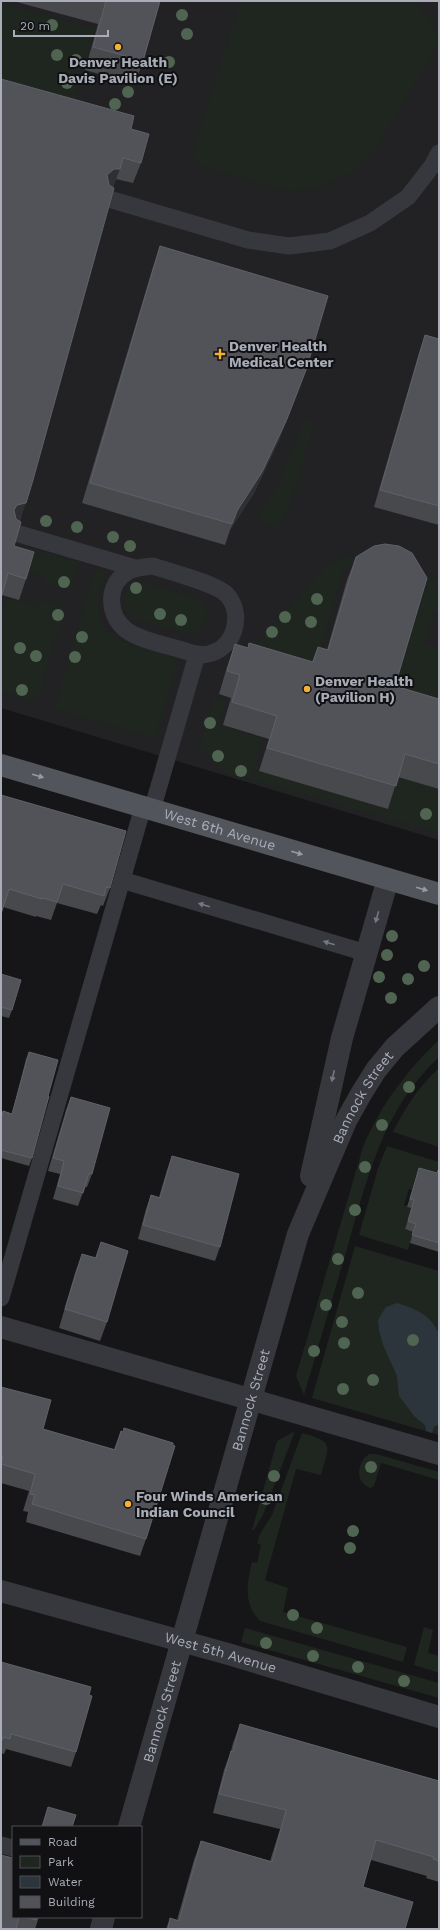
<svg xmlns="http://www.w3.org/2000/svg" width="440" height="1930" font-family="'Work Sans',sans-serif">
<rect width="100%" height="100%" fill="#161618"/>
<path fill="#222225" d="M 1,1 L 439,1 L 439,840 L 1,708 Z"/>
<path fill="#1e261f" d="M 240,1 L 415,1 L 439,33 L 439,43 L 375,151 L 349,174 L 322,187 L 293,191 L 280,189 L 207,168 L 194,162 L 193,152 Z
M 1,3 L 95,29 L 72,113 L 1,93 Z
M 304,420 L 315,422 L 289,508 L 278,530 L 257,520 L 279,483 Z
M 18,545 L 78,562 L 71,590 L 44,582 L 46,576 L 12,566 Z
M 341,556 L 361,559 L 349,568 L 344,569 L 315,669 L 241,662 L 325,567 Z
M 95,568 L 107,571 L 98,601 L 99,613 L 106,631 L 121,641 L 170,655 L 177,664 L 155,738 L 54,709 Z
M 426,577 L 439,581 L 439,612 L 434,611 L 425,644 L 439,648 L 439,688 L 431,716 L 390,704 Z
M 141,583 C 152,585 193,595 201,602 C 207,608 209,617 204,625 C 200,633 194,635 186,634 L 134,619 C 117,608 121,588 141,583 Z
M 6,598 L 39,607 L 42,600 L 65,607 L 37,702 L 1,691 L 1,615 Z
M 214,697 L 226,701 L 219,725 L 263,738 L 251,780 L 221,771 L 208,754 L 198,751 Z
M 257,769 L 387,807 L 396,777 L 439,789 L 439,833 L 253,780 Z
M 439,1040 L 439,1057 C 382,1110 367,1180 346,1252 C 332,1300 318,1348 304,1395 L 296,1376 L 363,1147 C 380,1106 407,1070 439,1040 Z
M 439,1068 L 439,1147 L 393,1132 C 405,1108 419,1086 439,1068 Z
M 387,1146 L 439,1162 L 439,1174 L 416,1176 L 412,1190 L 409,1189 L 404,1205 L 412,1208 L 405,1229 L 413,1232 L 408,1250 L 359,1235 L 378,1168 Z
M 355,1246 L 439,1271 L 439,1435 L 312,1398 Z
M 295,1431 L 263,1515 L 254,1530 L 252,1530 L 277,1441 Z
M 302,1433 C 335,1442 329,1445 321,1475 L 296,1469 L 265,1580 L 288,1588 L 283,1612 L 407,1647 L 403,1662 L 260,1621 C 243,1604 247,1583 252,1562 L 257,1563 L 261,1545 L 257,1543 L 260,1534 L 272,1515 Z
M 369,1454 L 376,1454 L 439,1472 L 439,1480 L 381,1463 L 374,1486 L 371,1488 C 354,1483 357,1462 369,1454 Z
M 424,1627 L 433,1630 L 428,1653 L 439,1656 L 439,1673 L 414,1665 Z
M 245,1628 L 439,1683 L 439,1698 L 241,1642 Z"/>
<path fill="#2c353c" d="M 397,1303 C 415,1309 430,1314 438,1332 L 439,1424 L 434,1427 L 432,1433 L 426,1431 L 425,1425 L 414,1416 L 399,1396 L 397,1376 L 383,1345 L 379,1330 L 378,1320 L 382,1313 L 386,1307 Z"/>
<g fill="none" stroke-linecap="round" stroke-linejoin="round">
<path stroke="#37383d" stroke-width="17" d="M 109,199 L 248,240 L 289,246 L 330,241 L 370,223 L 408,197 L 432,166 L 439,153
M 16,533 L 135,568
M 153,566 C 170,572 219,584 228,596 C 244,616 234,649 208,654 C 199,656 191,653 182,650 C 166,645 138,640 125,629 C 107,614 106,583 129,571 C 137,567 144,567 153,566 Z
M 152,810 L 197,655
M 122,880 L 366,953
M 1,1298 L 143,807
M 1,1845 L 13,1848"/>
<g stroke="#37383d" stroke-width="22">
<path d="M 1,1327 L 439,1454"/>
<path id="s1" d="M 1,1591 L 228,1654 L 439,1717"/>
</g>
<g stroke="#37383d" stroke-width="22">
<path d="M 311,1176 L 342,1038 L 388,879"/>
<path id="s2" d="M 129,1827 L 298,1234 L 346,1121 L 361,1094 L 376,1070 L 395,1047 L 439,1007"/>
<path d="M 101,1929 L 104,1917"/>
</g>
<path stroke="#53555c" stroke-width="22" id="s3" d="M 1,765 L 439,894"/>
</g>
<g fill="#506452">
<circle cx="182" cy="15" r="6"/>
<circle cx="52" cy="25" r="6"/>
<circle cx="187" cy="34" r="6"/>
<circle cx="57" cy="55" r="6"/>
<circle cx="76" cy="60" r="6"/>
<circle cx="169" cy="62" r="6"/>
<circle cx="67" cy="83" r="6"/>
<circle cx="128" cy="92" r="6"/>
<circle cx="115" cy="104" r="6"/>
<circle cx="46" cy="521" r="6"/>
<circle cx="77" cy="527" r="6"/>
<circle cx="113" cy="537" r="6"/>
<circle cx="130" cy="546" r="6"/>
<circle cx="64" cy="582" r="6"/>
<circle cx="136" cy="588" r="6"/>
<circle cx="317" cy="599" r="6"/>
<circle cx="160" cy="614" r="6"/>
<circle cx="58" cy="615" r="6"/>
<circle cx="285" cy="617" r="6"/>
<circle cx="181" cy="620" r="6"/>
<circle cx="311" cy="622" r="6"/>
<circle cx="272" cy="632" r="6"/>
<circle cx="82" cy="637" r="6"/>
<circle cx="20" cy="648" r="6"/>
<circle cx="36" cy="656" r="6"/>
<circle cx="75" cy="657" r="6"/>
<circle cx="22" cy="690" r="6"/>
<circle cx="210" cy="723" r="6"/>
<circle cx="218" cy="756" r="6"/>
<circle cx="241" cy="771" r="6"/>
<circle cx="426" cy="814" r="6"/>
<circle cx="392" cy="936" r="6"/>
<circle cx="387" cy="955" r="6"/>
<circle cx="424" cy="966" r="6"/>
<circle cx="379" cy="977" r="6"/>
<circle cx="408" cy="979" r="6"/>
<circle cx="391" cy="998" r="6"/>
<circle cx="409" cy="1087" r="6"/>
<circle cx="382" cy="1125" r="6"/>
<circle cx="365" cy="1167" r="6"/>
<circle cx="355" cy="1210" r="6"/>
<circle cx="338" cy="1259" r="6"/>
<circle cx="358" cy="1293" r="6"/>
<circle cx="326" cy="1305" r="6"/>
<circle cx="342" cy="1322" r="6"/>
<circle cx="413" cy="1340" r="6"/>
<circle cx="344" cy="1343" r="6"/>
<circle cx="314" cy="1351" r="6"/>
<circle cx="373" cy="1380" r="6"/>
<circle cx="343" cy="1389" r="6"/>
<circle cx="371" cy="1467" r="6"/>
<circle cx="274" cy="1476" r="6"/>
<circle cx="266" cy="1499" r="6"/>
<circle cx="353" cy="1531" r="6"/>
<circle cx="350" cy="1548" r="6"/>
<circle cx="293" cy="1615" r="6"/>
<circle cx="317" cy="1628" r="6"/>
<circle cx="266" cy="1643" r="6"/>
<circle cx="313" cy="1656" r="6"/>
<circle cx="358" cy="1667" r="6"/>
<circle cx="404" cy="1681" r="6"/>
</g>
<path fill="#47494d" d="M 13,1 L 160,1 L 143,61 L 135,84 L 85,70 L 98,24 Z
M 1,79 L 131,129 L 141,163 L 133,183 L 116,179 L 113,187 L 20,521 L 14,546 L 26,579 L 19,600 L 2,595 Z
M 160,246 L 306,370 L 279,440 L 254,493 L 230,530 L 225,545 L 82,503 L 153,267 Z
M 425,335 L 439,339 L 439,525 L 374,507 L 419,353 Z
M 356,557 L 395,686 L 439,699 L 439,789 L 398,777 L 388,809 L 259,771 L 269,739 L 223,725 L 231,698 L 219,694 L 227,667 L 235,644 L 248,648 L 249,643 L 312,662 L 318,647 L 327,650 L 347,580 Z
M 1,795 L 110,888 L 103,906 L 101,905 L 97,914 L 57,903 L 51,920 L 36,916 L 36,917 L 3,907 Z
M 1,974 L 12,1010 L 9,1018 L 1,1016 Z
M 29,1052 L 48,1096 L 32,1158 L 29,1166 L 1,1158 L 1,1118 L 3,1111 L 12,1114 L 26,1059 Z
M 71,1097 L 92,1174 L 87,1187 L 85,1187 L 78,1206 L 53,1199 L 60,1174 L 48,1171 L 66,1110 Z
M 172,1156 L 220,1247 L 215,1261 L 138,1239 L 146,1209 L 151,1195 L 159,1197 L 167,1170 Z
M 419,1168 L 437,1173 L 439,1168 L 439,1252 L 410,1243 L 413,1232 L 405,1229 L 412,1208 L 407,1207 Z
M 101,1242 L 107,1322 L 100,1341 L 59,1328 L 75,1273 L 82,1254 L 95,1258 Z
M 1,1387 L 43,1429 L 114,1449 L 121,1431 L 146,1539 L 140,1556 L 26,1522 L 28,1512 L 23,1511 L 29,1491 L 1,1483 Z
M 1,1662 L 89,1695 L 76,1752 L 71,1767 L 6,1749 L 4,1754 L 1,1753 Z
M 240,1724 L 439,1781 L 439,1882 L 426,1878 L 427,1876 L 371,1860 L 363,1887 L 405,1929 L 166,1929 L 170,1918 L 177,1920 L 194,1860 L 201,1841 L 270,1861 L 280,1829 L 213,1813 L 224,1770 L 231,1751 L 233,1743 Z
M 48,1807 L 72,1827 L 42,1827 Z
M 13,1917 L 39,1917 L 35,1929 L 1,1929 Z"/>
<path fill="#2f3033" d="M 114,169 L 120,169 L 112,189 L 100,196 L 107,175 Z
M 306,370 L 279,440 L 254,493 L 230,530 L 237,511 Z
M 26,503 L 19,523 L 9,526 L 14,510 L 17,505 Z"/>
<path fill="#525359" stroke="#5f6168" d="M 105,1 L 160,1 L 143,61 L 93,47 L 106,1 Z
M 1,79 L 134,116 L 131,129 L 149,134 L 141,163 L 123,158 L 120,169 L 114,169 L 107,175 L 109,185 L 114,188 L 33,480 L 26,503 L 17,505 L 14,510 L 16,519 L 21,522 L 14,546 L 34,552 L 26,579 L 8,573 L 1,598 Z
M 160,246 L 328,296 L 306,370 L 287,419 L 262,472 L 237,511 L 232,524 L 90,483 Z
M 425,335 L 439,339 L 439,506 L 380,490 Z
M 385,544 L 399,546 L 412,553 L 427,578 L 395,686 L 439,699 L 439,764 L 405,754 L 396,786 L 267,748 L 277,716 L 232,702 L 240,675 L 227,671 L 235,644 L 248,648 L 249,643 L 313,662 L 318,647 L 328,650 L 356,557 L 374,546 Z
M 1,795 L 126,831 L 110,888 L 106,887 L 104,896 L 63,884 L 57,902 L 43,898 L 42,899 L 9,889 L 1,914 Z
M 1,974 L 21,980 L 12,1010 L 1,1007 Z
M 29,1052 L 58,1060 L 48,1096 L 49,1096 L 32,1158 L 1,1150 L 1,1120 L 3,1111 L 12,1114 Z
M 71,1097 L 110,1108 L 92,1174 L 89,1173 L 83,1193 L 58,1186 L 64,1161 L 53,1158 Z
M 172,1156 L 239,1174 L 220,1247 L 143,1225 L 151,1195 L 160,1198 Z
M 419,1168 L 437,1173 L 439,1168 L 439,1243 L 412,1235 L 416,1224 L 408,1221 L 414,1200 L 410,1199 Z
M 101,1242 L 128,1251 L 107,1322 L 65,1309 L 82,1254 L 96,1258 Z
M 1,1387 L 51,1400 L 43,1429 L 115,1450 L 121,1431 L 123,1432 L 124,1428 L 173,1443 L 173,1445 L 175,1446 L 146,1539 L 32,1504 L 35,1495 L 30,1494 L 35,1474 L 1,1464 L 3,1457 L 1,1456 Z
M 1,1662 L 91,1687 L 89,1695 L 92,1696 L 76,1752 L 11,1734 L 10,1739 L 3,1737 L 1,1743 Z
M 240,1724 L 439,1781 L 439,1861 L 433,1859 L 434,1857 L 427,1855 L 376,1840 L 363,1887 L 413,1902 L 405,1929 L 168,1929 L 170,1918 L 179,1921 L 201,1841 L 272,1862 L 286,1810 L 219,1794 L 231,1751 L 233,1752 Z
M 48,1807 L 76,1815 L 72,1827 L 42,1827 Z
M 1,1855 L 13,1858 L 13,1917 L 19,1917 L 16,1929 L 1,1929 Z
M 25,1917 L 37,1917 L 36,1920 Z"/>
<defs><path id="oneway-solid" d="M-6-.8H1V-3.2L6.5 0L1 3.2V.8H-6Z"/></defs>
<g fill="#979ba6">
<use href="#oneway-solid" transform="translate(38 776) rotate(16)"/>
<use href="#oneway-solid" transform="translate(297 853) rotate(16)"/>
<use href="#oneway-solid" transform="translate(422 889) rotate(16)"/>
</g>
<g fill="#757881">
<use href="#oneway-solid" transform="translate(204 905) rotate(-163)"/>
<use href="#oneway-solid" transform="translate(377 917) rotate(106)"/>
<use href="#oneway-solid" transform="translate(329 943) rotate(-163)"/>
<use href="#oneway-solid" transform="translate(333 1076) rotate(103)"/>
</g>
<g fill="#f2b134" stroke="#111113" stroke-width="1.5">
<circle cx="118" cy="47" r="4"/>
<path d="M218 348h4v4h4v4h-4v4h-4v-4h-4v-4h4z"/>
<circle cx="307" cy="689" r="4"/>
<circle cx="128" cy="1504" r="4"/>
</g>
<g text-anchor="middle" dominant-baseline="central" stroke-width="4" stroke-linejoin="round" paint-order="stroke">
<g font-size="14" font-weight="bold" fill="#a8adb8" stroke="#111113" text-anchor="start">
<text x="118" y="62" text-anchor="middle">Denver Health<tspan x="118" dy="16">Davis Pavilion (E)</tspan></text>
<text x="229" y="346">Denver Health<tspan x="229" dy="16">Medical Center</tspan></text>
<text x="315" y="681">Denver Health<tspan x="315" dy="16">(Pavilion H)</tspan></text>
<text x="136" y="1496">Four Winds American<tspan x="136" dy="16">Indian Council</tspan></text>
</g>
<g font-size="14" fill="#a8adb8" stroke="#111113">
<text stroke="none"><textPath href="#s3" startOffset="228">West 6th Avenue</textPath></text>
<text stroke="none"><textPath href="#s2" startOffset="768">Bannock Street</textPath></text>
<text stroke="none"><textPath href="#s2" startOffset="444">Bannock Street</textPath></text>
<text stroke="none"><textPath href="#s1" startOffset="228">West 5th Avenue</textPath></text>
<text stroke="none"><textPath href="#s2" startOffset="120">Bannock Street</textPath></text>
</g>
</g>
<rect width="440" height="1930" fill="none" stroke="#a8adb8" stroke-width="4"/>
<rect x="12" y="1826" width="130" height="92" fill="#111113" stroke="#4d4f55"/>
<rect x="20" y="1839" width="20" height="6" fill="#53555c" stroke="#4d4f55"/>
<text x="48" y="1846" font-size="12" fill="#a8adb8">Road</text>
<rect x="20" y="1856" width="20" height="12" fill="#1e261f" stroke="#4d4f55"/>
<text x="48" y="1866" font-size="12" fill="#a8adb8">Park</text>
<rect x="20" y="1876" width="20" height="12" fill="#2c353c" stroke="#4d4f55"/>
<text x="48" y="1886" font-size="12" fill="#a8adb8">Water</text>
<rect x="20" y="1896" width="20" height="12" fill="#525359" stroke="#4d4f55"/>
<text x="48" y="1906" font-size="12" fill="#a8adb8">Building</text>
<path d="M14 30v6h94v-6" fill="none" stroke="#a8adb8" stroke-width="2"/>
<text x="20" y="30" font-size="12" fill="#a8adb8" stroke="#111113" stroke-width="3" paint-order="stroke">20 m</text>
</svg>
